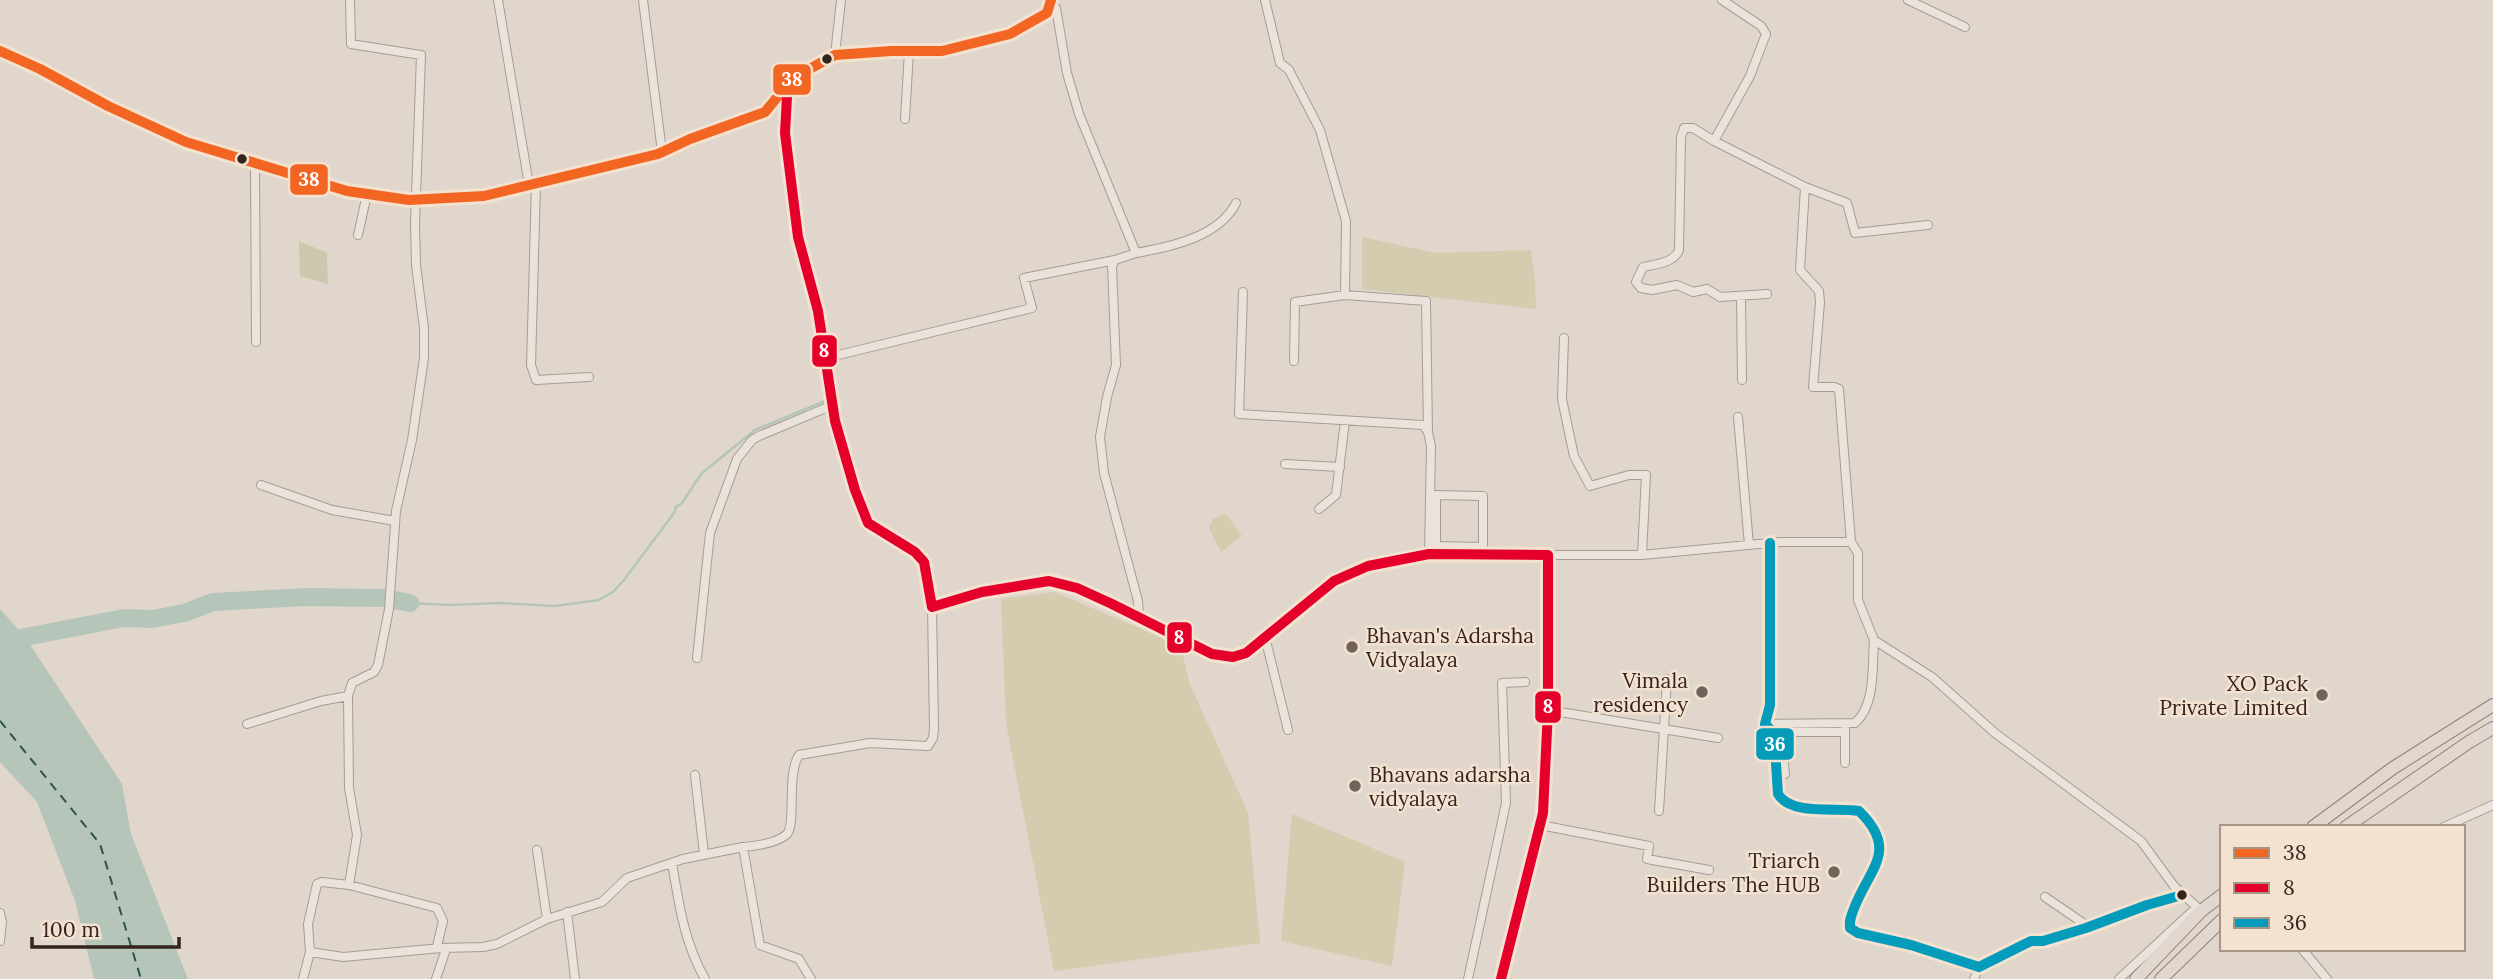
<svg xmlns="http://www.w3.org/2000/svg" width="2493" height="979" font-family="Lora,serif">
<rect width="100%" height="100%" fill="#e1d6cb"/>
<path fill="#d3ccae" d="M 1362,237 L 1436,253 L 1531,250 L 1535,282 L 1536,309 L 1362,289 Z
M 1226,514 L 1242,536 L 1221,552 L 1209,528 L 1213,519 Z
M 1055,592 L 1160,637 L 1183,655 L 1189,682 L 1248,813 L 1260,943 L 1054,971 L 1006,723 L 1001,599 Z
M 1292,814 L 1405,862 L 1392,966 L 1281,941 Z"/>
<path fill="#cdc7ad" d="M 299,241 L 327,253 L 328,284 L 300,276 Z"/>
<path fill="#b6c5b9" d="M 0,609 L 25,637 L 122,784 L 131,834 L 188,979 L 94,979 L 75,901 L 37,802 L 0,762 Z"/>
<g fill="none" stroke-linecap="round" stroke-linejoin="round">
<path stroke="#b6c5b9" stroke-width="2.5" d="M 410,603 L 449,605 L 499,603 L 555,606 L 599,600 L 613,592 L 624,580 L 674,513 L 676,507 L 682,503 L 701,474 L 755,430 L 830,399"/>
<path stroke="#b6c5b9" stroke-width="18" d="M 0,647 L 25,637 L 124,618 L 152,619 L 184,613 L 213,602 L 307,597 L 384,598 L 410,603"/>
<path stroke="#2d5349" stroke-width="2" stroke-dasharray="9 7" stroke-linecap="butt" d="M 0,721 L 100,844 L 141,979"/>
<g stroke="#a69c94" stroke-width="10">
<path id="street" d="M 350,0 L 351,44 L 421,55 L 415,224 L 416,265 L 424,328 L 424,358 L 412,440 L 396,511 L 389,609 L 378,665 L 374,672 L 352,683 L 348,696 L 349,788 L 357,835 L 349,885 L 437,908 L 443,921 L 437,946 L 441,948 L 483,947 L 497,944 L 547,919 L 602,902 L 627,878 L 683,859 L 743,847
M 498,0 L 529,185
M 643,0 L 662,152
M 1265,0 L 1280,63 L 1289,70 L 1320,130 L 1346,221 L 1345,295 L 1426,301 L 1428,432
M 1722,0 L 1761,26 L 1766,34 L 1750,76 L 1714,141 L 1805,187 L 1800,270 L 1819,291 L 1820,302 L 1813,387 L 1834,387 L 1839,389 L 1851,542
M 1908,0 L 1965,27
M 1050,3 L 1056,8 L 1067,73 L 1079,114 L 1136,253 L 1115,260 L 1112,266 L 1116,365 L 1107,397 L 1100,437 L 1104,473 L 1138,601 L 1139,617
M 835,55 L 841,0
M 792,81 L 787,97 L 785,133 L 798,237 L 818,311 L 835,421 L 855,490 L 868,523 L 915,552 L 924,562 L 932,607 L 982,592 L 1049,581 L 1077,588 L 1112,604 L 1212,654 L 1233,657 L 1246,653 L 1334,581 L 1368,566 L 1429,554 L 1548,555 L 1548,710 L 1543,813 L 1501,979
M 905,119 L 909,51
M 1714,141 L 1693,128 L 1684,128 L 1681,137 L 1679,250 C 1674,263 1656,264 1643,267 L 1636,282 L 1641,288 L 1652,290 L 1677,285 L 1693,292 L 1707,289 L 1720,297 L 1767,294
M 255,164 L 256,342
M 536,184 L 531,365 L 536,380 L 589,377
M 1805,187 L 1847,203 L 1855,233 L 1928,225
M 358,235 L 367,194
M 1136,253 C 1170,247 1219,237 1236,203
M 1243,292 L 1239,414 L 1423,425 L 1428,432 L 1431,446 L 1429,554
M 1741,296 L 1742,380
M 1564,338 L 1562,399 L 1574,456 L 1590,486 L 1629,475 L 1646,475 L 1642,555
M 826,358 L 1032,308 L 1024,278 L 1115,260
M 1294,361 L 1295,302 L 1345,295
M 1738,417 L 1749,545
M 1285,464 L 1340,467
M 261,485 L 332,510 L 395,521
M 1319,509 L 1336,495 L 1345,421
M 1770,543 L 1770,705 L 1765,724 L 1774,733 L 1778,794 C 1791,816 1837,807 1859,811 C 1899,850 1870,868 1855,906 C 1852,914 1849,919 1850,928 L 1858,933 L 1911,945 L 1979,967 L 2031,941 L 2043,941 L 2086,928 L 2147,905 L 2182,895
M 1436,546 L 1483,547 L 1483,496 L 1436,495 L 1436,554
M 1548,555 L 1642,555 L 1781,542 L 1851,542 L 1858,553 L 1858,600 L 1874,640 L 1932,677 L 1995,733 L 2141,841 L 2174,886 L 2201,911
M 1265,637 L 1288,730
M 697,658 L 710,533 L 737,459 L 752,440 L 759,436 L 833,405
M 1548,710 L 1718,738
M 247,724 L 321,701 L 348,696
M 1765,724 L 1855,723 C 1876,705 1872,666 1874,640
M 1845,729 L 1845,763
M 1785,774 L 1781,735 L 1783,732 L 1845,732
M 695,775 L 704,854
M 1659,811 L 1667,679
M 1540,825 L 1649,846 L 1647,859 L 1709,870
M 2444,827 L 2493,805
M 537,850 L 547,919
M 672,863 C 679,904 684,942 705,979
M 2045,897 L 2089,927
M 567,912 L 575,979
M 0,913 L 2,922 L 0,941
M 2302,949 L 2327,979
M 310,952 L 343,957 L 441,948
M 303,979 L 310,952 L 308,924 L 317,884 L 322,882 L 349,885
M 436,979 L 446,949
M 811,979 L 799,959 L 760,945 L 743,847 C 755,846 776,843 786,835 C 797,827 786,774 799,755 L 870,743 L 928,746 L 933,738 L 934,728 L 932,607
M 1468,979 L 1506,803 L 1502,683 L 1525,682
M 1974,979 L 1979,967
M 2119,979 L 2197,907"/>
</g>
<g stroke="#968b84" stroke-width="12">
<path id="secondary" d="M 0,51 L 40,69 L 108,106 L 186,142 L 347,191 L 409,200 L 484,196 L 658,154 L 690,139 L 765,112 L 793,78 L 835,55 L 891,51 L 942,51 L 1010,34 L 1047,13 L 1051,0"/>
</g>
<g stroke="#8c827b" stroke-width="14">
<path id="primary" d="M 2313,827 L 2393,768 L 2493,705
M 2346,827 L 2469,742 L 2493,728
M 2136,979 L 2201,911 L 2222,895
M 2161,979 L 2222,920"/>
</g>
<use href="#street" stroke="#eae3dc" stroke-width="8"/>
<use href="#secondary" stroke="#eae3dc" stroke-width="10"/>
<use href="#primary" stroke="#e1d7ce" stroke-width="12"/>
<g stroke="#f3e2d0" stroke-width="16">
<path id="bus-1" d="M 0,51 L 40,69 L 108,106 L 186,142 L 347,191 L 409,200 L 484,196 L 658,154 L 690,139 L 765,112 L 793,78 L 835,55 L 891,51 L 942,51 L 1010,34 L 1047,13 L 1051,0"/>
</g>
<g stroke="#f3e2d0" stroke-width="16">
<path id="bus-2" d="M 793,78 L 787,97 L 785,133 L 798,237 L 818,311 L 835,421 L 855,490 L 868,523 L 915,552 L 924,562 L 932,607 L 982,592 L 1049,581 L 1077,588 L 1112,604 L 1212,654 L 1233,657 L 1246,653 L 1334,581 L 1368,566 L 1429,554 L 1548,555 L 1548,710 L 1543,813 L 1501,979"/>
</g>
<g stroke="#f3e2d0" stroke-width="16">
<path id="bus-3" d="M 1770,543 L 1770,705 L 1765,724 L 1774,733 L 1778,794 C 1791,816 1837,807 1859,811 C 1899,850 1870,868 1855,906 C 1852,914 1849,919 1850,928 L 1858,933 L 1911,945 L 1979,967 L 2031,941 L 2043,941 L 2086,928 L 2147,905 L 2182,895"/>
</g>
<use href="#bus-1" stroke="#f26522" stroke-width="10"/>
<use href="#bus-2" stroke="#e4002b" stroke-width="10"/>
<use href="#bus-3" stroke="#059cbc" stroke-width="10"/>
</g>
<g fill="#34241d" stroke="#f3e2d0" stroke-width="2.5">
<circle cx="827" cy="59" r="6"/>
<circle cx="242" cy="159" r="6"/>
<circle cx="2182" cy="895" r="6"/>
</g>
<g fill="#71625a" stroke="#f3e2d0" stroke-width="2.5">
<circle cx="1352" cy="647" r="7"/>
<circle cx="1702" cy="692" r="7"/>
<circle cx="2322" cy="695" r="7"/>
<circle cx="1355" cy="786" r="7"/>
<circle cx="1834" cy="872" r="7"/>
</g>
<g text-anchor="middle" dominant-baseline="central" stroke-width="5" stroke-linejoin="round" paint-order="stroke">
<g font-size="21" fill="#34241d" stroke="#f3e2d0" text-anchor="end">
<text x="1366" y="635" text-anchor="start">Bhavan's Adarsha<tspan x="1366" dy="24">Vidyalaya</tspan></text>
<text x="1688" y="680">Vimala<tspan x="1688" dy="24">residency</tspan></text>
<text x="2308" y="683">XO Pack<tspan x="2308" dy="24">Private Limited</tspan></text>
<text x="1369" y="774" text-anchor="start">Bhavans adarsha<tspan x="1369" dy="24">vidyalaya</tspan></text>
<text x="1820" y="860">Triarch<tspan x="1820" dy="24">Builders The HUB</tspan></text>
</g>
</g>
<g stroke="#f3e2d0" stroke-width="2.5">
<rect x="772" y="63" width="40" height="33" rx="7" fill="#f26522"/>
<rect x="289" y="163" width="40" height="33" rx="7" fill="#f26522"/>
<rect x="811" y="334" width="27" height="34" rx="7" fill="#e4002b"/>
<rect x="1166" y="621" width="27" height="33" rx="7" fill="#e4002b"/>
<rect x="1534" y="690" width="28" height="34" rx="7" fill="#e4002b"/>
<rect x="1755" y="727" width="40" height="34" rx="7" fill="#059cbc"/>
</g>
<g font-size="19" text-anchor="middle" font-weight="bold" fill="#fff">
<text x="792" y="86">38</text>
<text x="309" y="186">38</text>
<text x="824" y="357">8</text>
<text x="1179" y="644">8</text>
<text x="1548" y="713">8</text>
<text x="1775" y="751">36</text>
</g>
<rect x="2220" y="825" width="245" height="126" fill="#f3e2d0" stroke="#a79688" stroke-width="2"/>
<rect x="2234" y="848" width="35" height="10" fill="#f26522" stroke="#a79688" stroke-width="2"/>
<text x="2283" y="860" font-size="21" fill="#34241d">38</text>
<rect x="2234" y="883" width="35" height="10" fill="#e4002b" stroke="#a79688" stroke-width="2"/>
<text x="2283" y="895" font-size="21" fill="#34241d">8</text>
<rect x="2234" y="918" width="35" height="10" fill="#059cbc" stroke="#a79688" stroke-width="2"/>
<text x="2283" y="930" font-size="21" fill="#34241d">36</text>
<path d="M32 937v10h147v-10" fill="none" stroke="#34241d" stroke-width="3.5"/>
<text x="42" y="937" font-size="21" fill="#34241d" stroke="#f3e2d0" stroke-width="5" paint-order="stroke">100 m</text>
</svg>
